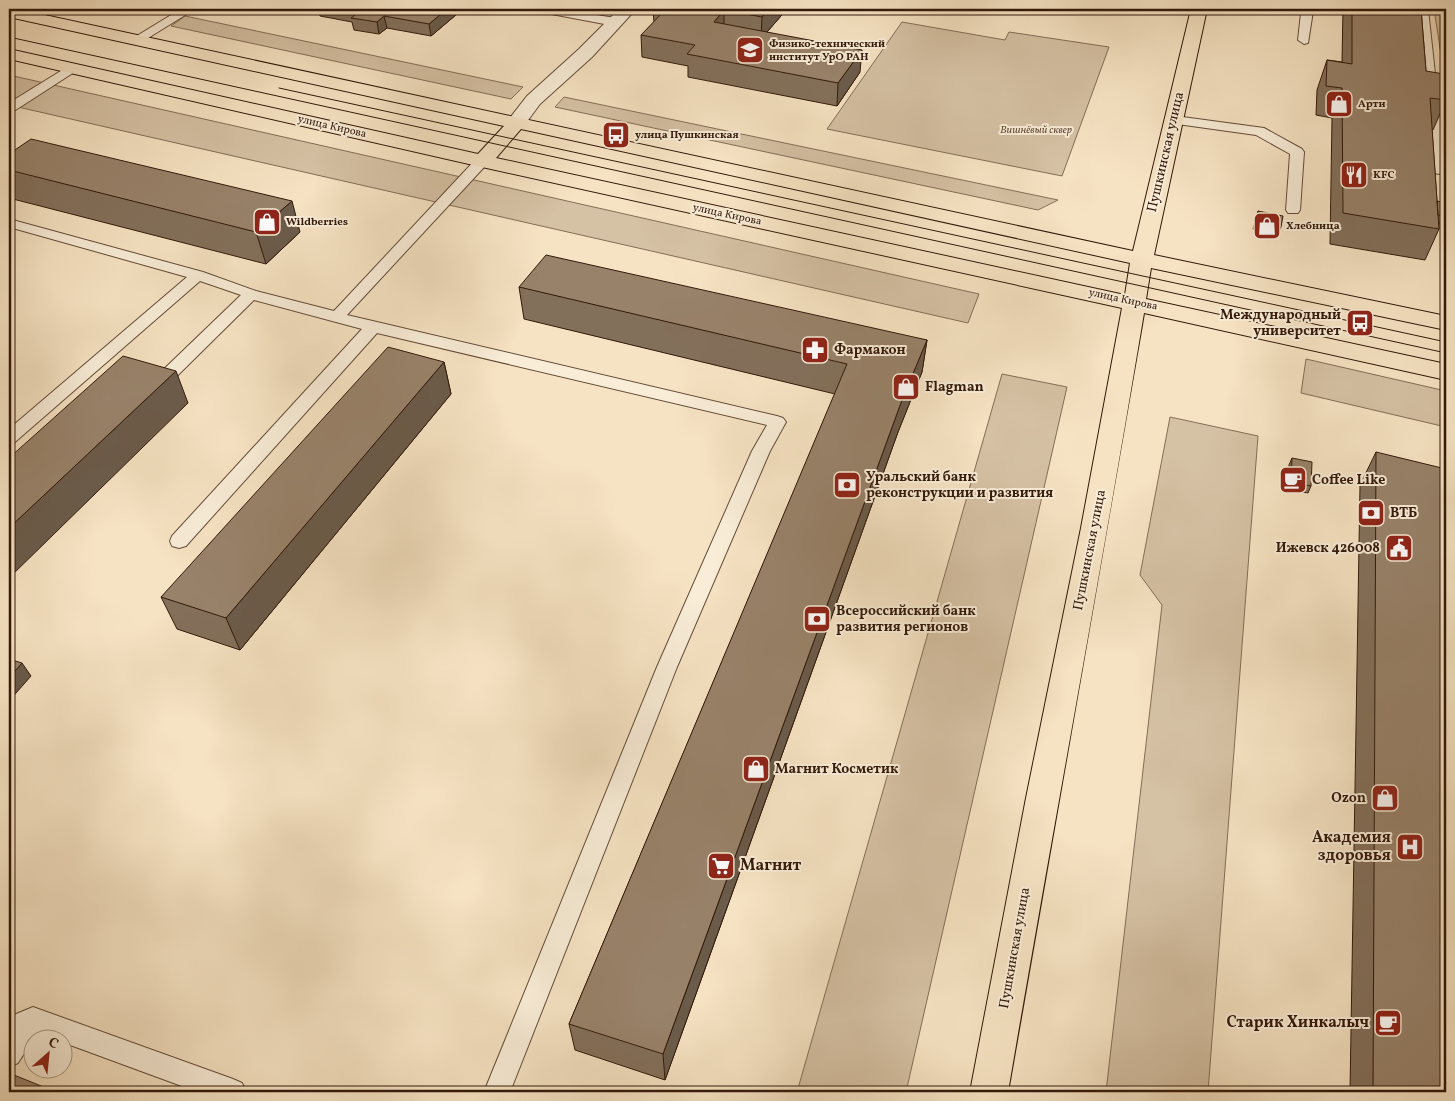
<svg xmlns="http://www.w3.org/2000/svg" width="1455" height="1101" font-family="Vollkorn,serif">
<rect width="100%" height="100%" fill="#f6e3c3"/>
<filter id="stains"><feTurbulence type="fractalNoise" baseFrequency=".004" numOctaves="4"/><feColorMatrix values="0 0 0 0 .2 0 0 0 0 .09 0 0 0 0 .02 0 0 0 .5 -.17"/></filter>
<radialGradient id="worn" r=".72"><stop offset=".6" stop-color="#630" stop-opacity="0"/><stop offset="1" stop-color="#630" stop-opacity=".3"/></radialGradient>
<path fill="#d5c1a4" stroke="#846d57" d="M 1434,9 L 1446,9 L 1446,62 L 1442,61 Z
M 185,16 L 523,87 L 511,99 L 171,26 Z
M 902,22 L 1005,40 L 1009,32 L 1109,47 L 1062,176 L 827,129 Z
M 9,75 L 979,294 L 968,323 L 9,105 Z
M 564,97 L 1058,200 L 1038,210 L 555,107 Z
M 1306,359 L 1446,391 L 1446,427 L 1301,393 Z
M 1002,374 L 1067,387 L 906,1092 L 797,1092 Z
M 1170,417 L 1258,436 L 1208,1092 L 1106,1092 L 1162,605 L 1140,575 Z"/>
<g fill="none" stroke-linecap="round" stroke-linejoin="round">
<g stroke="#644c38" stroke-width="2">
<path id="lane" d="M 181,9 L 195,9 L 140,43 L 136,44 L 130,40 Z
M 535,9 L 559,9 L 615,18 L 621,22 L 615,26 L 541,12 Z
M 1293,9 L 1311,9 L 1313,11 L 1308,43 L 1304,44 L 1298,40 L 1301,13 Z
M 1416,9 L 1428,9 L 1446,175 L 1434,173 L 1432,170 Z
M 72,64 L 78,68 L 76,71 L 14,111 L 9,112 L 9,103 Z
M 1175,116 L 1264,128 L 1302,149 L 1304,152 L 1300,210 L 1298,213 L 1288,213 L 1286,210 L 1290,154 L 1256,135 L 1170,123 L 1169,120 L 1170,117 Z
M 482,157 L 487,158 L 489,161 L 487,164 L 347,315 L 777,416 L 783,418 L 786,422 L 770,451 L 677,667 L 510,1092 L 484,1092 L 657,667 L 752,451 L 767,425 L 377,333 L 186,546 L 179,548 L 172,546 L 170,541 L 172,536 L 362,329 L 254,300 L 176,377 L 170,378 L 164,377 L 162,373 L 164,369 L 241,295 L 200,281 L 15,442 L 9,444 L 9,429 L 187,277 L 9,227 L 9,219 L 203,272 L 256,291 L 334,311 L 477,158 Z
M 33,1007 L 233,1079 L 242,1083 L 246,1092 L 198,1092 L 62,1042 L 62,1038 L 53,1038 L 38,1033 L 32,1038 L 32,1041 L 18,1063 L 9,1067 L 9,1017 Z"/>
</g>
<g stroke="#644c38" stroke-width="2">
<path id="street" d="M 619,9 L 636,9 L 592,57 L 540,104 L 523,127 L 516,129 L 509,127 L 506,123 L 527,96 L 579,49 Z"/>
</g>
<g stroke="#33190a" stroke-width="2">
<path id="primary" d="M 9,9 L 17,9 L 1133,251 L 1191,9 L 1207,9 L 1154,255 L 1446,316 L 1446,330 L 1151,268 L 1146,299 L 1446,364 L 1446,380 L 1144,313 C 1101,573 1052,832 1008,1092 L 970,1092 L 1026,798 L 1081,528 L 1122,308 L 482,167 L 9,59 L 9,49 L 478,154 L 504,126 L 9,17 ZM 521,129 L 1130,263 L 1125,295 L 496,158 Z"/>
</g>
<use href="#lane" fill="#f9edd8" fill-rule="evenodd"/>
<use href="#street" fill="#f9edd8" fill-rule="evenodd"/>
<use href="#primary" fill="#f6e3c3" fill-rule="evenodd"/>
<path stroke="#33190a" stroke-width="1" d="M 9,37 L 1446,353
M 279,88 L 1446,342"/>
</g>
<path fill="#83705b" stroke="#33190a" d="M 318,9 L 463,9 L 431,36 L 387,28 L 379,34 L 354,30 L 352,22 L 320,16 Z
M 787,9 L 767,32 L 860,72 L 837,106 L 688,77 L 688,66 L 642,57 L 641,35 L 654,22 L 653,11 Z
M 1343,9 L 1421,9 L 1426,71 L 1446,100 L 1433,130 L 1432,130 L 1437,202 L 1446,203 L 1446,224 L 1439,223 L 1439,229 L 1425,260 L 1330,244 L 1332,118 L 1316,115 L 1317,90 L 1327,60 L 1342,62 Z
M 9,154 L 300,232 L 266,264 L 9,198 Z
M 1258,211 L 1281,227 L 1278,234 L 1253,229 Z
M 519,287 L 927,340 L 922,372 L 898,432 L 665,1080 L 575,1050 L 569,1024 L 835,394 L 524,319 Z
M 444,362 L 451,394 L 240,650 L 177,629 L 161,597 Z
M 1376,452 L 1446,1092 L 1350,1092 L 1360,485 Z
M 1292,458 L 1311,486 L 1308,493 L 1288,489 L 1289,465 Z"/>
<path fill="#6a5b4a" stroke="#33190a" d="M 447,9 L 463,9 L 431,36 L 429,24 Z
M 769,9 L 787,9 L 761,39 L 762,17 Z
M 724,10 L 724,32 L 714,22 Z
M 384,16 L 387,28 L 379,34 L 377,22 Z
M 862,50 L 860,72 L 837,106 L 838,83 Z
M 292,201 L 300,232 L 266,264 L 256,232 Z
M 927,340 L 922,372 L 898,432 L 665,1080 L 663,1054 L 902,400 Z
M 444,362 L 451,394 L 240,650 L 226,618 Z
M 176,371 L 188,403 L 9,578 L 9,528 Z
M 22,663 L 31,676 L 9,701 L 9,678 Z"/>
<path fill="#98826a" stroke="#33190a" d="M 343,9 L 447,9 L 429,24 L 384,16 L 377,22 L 351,18 L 359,12 Z
M 655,9 L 769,9 L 762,17 L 724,10 L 714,22 L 862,50 L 838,83 L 687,54 L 695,45 L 641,35 L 663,12 L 653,11 Z
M 1352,9 L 1421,9 L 1426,71 L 1444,74 L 1446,100 L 1430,98 L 1439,229 L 1343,213 L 1342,88 L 1326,86 L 1327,60 L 1352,64 Z
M 31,139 L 292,201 L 256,232 L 9,170 L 9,154 Z
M 1437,201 L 1446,203 L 1446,217 L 1438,215 Z
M 1258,211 L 1283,216 L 1281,227 L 1256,222 Z
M 546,255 L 927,340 L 902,400 L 663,1054 L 569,1024 L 847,364 L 519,287 Z
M 388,347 L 444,362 L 226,618 L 161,597 Z
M 123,356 L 176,371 L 9,528 L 9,458 Z
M 1376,452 L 1446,469 L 1446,1092 L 1373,1092 Z
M 1292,458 L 1312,462 L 1311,486 L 1291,482 Z
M 9,659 L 22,663 L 9,678 Z
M 9,1073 L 56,1092 L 9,1092 Z"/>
<defs>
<g id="university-square" transform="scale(1.4375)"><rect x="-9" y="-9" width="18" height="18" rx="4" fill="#8f2418" stroke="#f9edd8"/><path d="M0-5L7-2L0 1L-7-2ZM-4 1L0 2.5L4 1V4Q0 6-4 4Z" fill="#fff"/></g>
<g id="shop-square" transform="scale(1.4375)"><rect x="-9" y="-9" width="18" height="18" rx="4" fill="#8f2418" stroke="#f9edd8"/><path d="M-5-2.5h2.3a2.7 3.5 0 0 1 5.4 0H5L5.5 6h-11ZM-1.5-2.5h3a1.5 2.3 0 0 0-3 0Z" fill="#fff"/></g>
<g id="bus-square" transform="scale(1.4375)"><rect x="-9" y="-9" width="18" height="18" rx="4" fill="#8f2418" stroke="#f9edd8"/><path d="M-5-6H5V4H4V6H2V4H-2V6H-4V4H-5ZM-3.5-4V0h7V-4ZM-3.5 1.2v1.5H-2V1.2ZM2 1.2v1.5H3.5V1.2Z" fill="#fff"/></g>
<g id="restaurant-square" transform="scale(1.4375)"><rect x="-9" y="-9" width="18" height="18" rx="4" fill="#8f2418" stroke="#f9edd8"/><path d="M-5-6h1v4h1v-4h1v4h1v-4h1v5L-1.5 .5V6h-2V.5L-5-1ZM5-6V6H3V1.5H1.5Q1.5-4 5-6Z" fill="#fff"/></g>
<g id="pharmacy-square" transform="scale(1.4375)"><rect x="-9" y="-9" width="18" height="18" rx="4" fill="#8f2418" stroke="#f9edd8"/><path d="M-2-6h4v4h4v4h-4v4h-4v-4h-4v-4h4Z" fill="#fff"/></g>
<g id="cafe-square" transform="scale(1.4375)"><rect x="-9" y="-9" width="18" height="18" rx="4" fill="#8f2418" stroke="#f9edd8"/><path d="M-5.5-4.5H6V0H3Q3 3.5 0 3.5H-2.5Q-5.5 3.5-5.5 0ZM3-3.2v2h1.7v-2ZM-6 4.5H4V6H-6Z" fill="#fff"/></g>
<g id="bank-square" transform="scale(1.4375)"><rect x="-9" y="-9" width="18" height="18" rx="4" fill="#8f2418" stroke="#f9edd8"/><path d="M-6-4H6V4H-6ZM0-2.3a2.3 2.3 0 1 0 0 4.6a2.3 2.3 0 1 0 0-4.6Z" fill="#fff"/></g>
<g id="civic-square" transform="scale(1.4375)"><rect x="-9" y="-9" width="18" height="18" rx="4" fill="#8f2418" stroke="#f9edd8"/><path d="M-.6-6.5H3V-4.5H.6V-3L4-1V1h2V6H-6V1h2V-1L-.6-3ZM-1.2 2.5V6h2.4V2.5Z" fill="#fff"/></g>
<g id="hospital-square" transform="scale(1.4375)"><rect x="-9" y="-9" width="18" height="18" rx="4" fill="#8f2418" stroke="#f9edd8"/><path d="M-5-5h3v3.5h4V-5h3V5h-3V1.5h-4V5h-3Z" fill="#fff"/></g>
<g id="supermarket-square" transform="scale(1.4375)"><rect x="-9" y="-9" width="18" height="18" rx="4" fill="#8f2418" stroke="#f9edd8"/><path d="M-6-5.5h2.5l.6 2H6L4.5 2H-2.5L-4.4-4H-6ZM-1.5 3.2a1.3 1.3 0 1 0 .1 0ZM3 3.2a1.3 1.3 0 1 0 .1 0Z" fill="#fff"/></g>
</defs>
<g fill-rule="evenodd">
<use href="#university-square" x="750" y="50"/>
<use href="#shop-square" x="1339" y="104"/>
<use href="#bus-square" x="616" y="135"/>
<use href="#restaurant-square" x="1354" y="175"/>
<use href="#shop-square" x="267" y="222"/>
<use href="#shop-square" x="1267" y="226"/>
<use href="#bus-square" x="1360" y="323"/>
<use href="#pharmacy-square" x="815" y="350"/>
<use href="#shop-square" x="906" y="387"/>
<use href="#cafe-square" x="1293" y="480"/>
<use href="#bank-square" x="847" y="485"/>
<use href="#bank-square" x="1371" y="513"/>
<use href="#civic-square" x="1399" y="548"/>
<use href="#bank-square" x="817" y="619"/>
<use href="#shop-square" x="756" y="769"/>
<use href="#shop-square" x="1385" y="798"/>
<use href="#hospital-square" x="1410" y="847"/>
<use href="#supermarket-square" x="721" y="866"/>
<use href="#cafe-square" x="1388" y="1023"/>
</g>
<g text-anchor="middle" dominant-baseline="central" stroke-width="4" stroke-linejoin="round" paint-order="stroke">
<g font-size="11" font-weight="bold" fill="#33190a" stroke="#f9edd8" text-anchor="start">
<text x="769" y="44">Физико-технический<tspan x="769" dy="13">институт УрО РАН</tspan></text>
<text x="1358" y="104">Арти</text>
<text x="635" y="135">улица Пушкинская</text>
<text x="1373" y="175">KFC</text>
<text x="286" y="222">Wildberries</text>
<text x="1286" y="226">Хлебница</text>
</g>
<g font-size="11" fill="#33190a" stroke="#f9edd8">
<text transform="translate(332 127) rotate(13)">улица Кирова</text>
<text transform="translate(727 215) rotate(12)">улица Кирова</text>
<text transform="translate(1123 300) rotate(12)">улица Кирова</text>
</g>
<g font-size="11" font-style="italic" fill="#644b38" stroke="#f9edd8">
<text x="1036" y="130">Вишнёвый сквер</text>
</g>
<g font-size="14" fill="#33190a" stroke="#f9edd8">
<text transform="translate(1166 152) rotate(-77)">Пушкинская улица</text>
<text transform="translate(1090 550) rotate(-79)">Пушкинская улица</text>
<text transform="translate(1015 948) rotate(-80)">Пушкинская улица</text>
</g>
<g font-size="14" font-weight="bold" fill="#33190a" stroke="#f9edd8" text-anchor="start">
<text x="1341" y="315" text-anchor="end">Международный<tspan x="1341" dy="16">университет</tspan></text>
<text x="834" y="350">Фармакон</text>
<text x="925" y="387">Flagman</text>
<text x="866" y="477">Уральский банк<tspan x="866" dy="16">реконструкции и развития</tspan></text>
<text x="1312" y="480">Coffee Like</text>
<text x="1390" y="513">ВТБ</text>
<text x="1380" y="548" text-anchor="end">Ижевск 426008</text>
<text x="836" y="611">Всероссийский банк<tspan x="836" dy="16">развития регионов</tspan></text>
<text x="775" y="769">Магнит Косметик</text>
<text x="1366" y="798" text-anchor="end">Ozon</text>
</g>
<g font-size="16" font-weight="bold" fill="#33190a" stroke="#f9edd8" text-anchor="end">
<text x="1391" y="838">Академия<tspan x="1391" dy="18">здоровья</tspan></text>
<text x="740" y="866" text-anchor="start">Магнит</text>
<text x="1369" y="1023">Старик Хинкалыч</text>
</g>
</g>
<rect width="1455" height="1101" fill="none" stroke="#f6e3c3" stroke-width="30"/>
<rect x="10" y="10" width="1435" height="1081" fill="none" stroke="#33190a" stroke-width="2.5"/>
<rect x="15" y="15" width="1425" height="1071" fill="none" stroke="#33190a"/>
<g transform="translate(48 1054) rotate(27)"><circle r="24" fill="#f9edd8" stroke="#aa9886"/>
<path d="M0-4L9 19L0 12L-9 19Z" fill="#8f2418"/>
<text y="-8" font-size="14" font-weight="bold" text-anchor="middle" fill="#33190a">С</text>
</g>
<rect width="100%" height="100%" filter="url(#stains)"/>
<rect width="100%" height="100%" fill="url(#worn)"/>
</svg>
